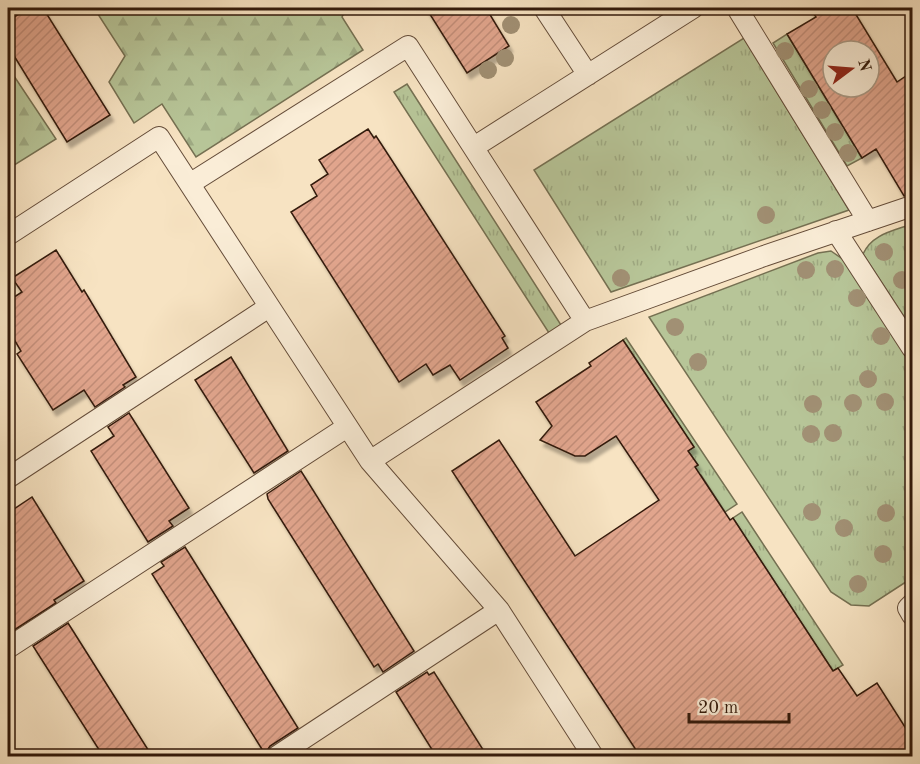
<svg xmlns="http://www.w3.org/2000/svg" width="920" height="764" font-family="'Old Standard TT',serif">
<defs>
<pattern id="grass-tufts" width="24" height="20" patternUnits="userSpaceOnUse" patternTransform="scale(1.5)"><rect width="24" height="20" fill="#b7c598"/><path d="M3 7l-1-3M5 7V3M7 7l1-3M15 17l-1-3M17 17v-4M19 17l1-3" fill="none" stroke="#9ea982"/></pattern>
<pattern id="forest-firs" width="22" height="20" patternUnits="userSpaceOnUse" patternTransform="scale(1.5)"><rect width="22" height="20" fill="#b7c598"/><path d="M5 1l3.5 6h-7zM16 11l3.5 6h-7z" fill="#9ea982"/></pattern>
<pattern id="building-hatch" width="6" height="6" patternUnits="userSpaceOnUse" patternTransform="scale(1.5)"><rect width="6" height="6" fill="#e1a58d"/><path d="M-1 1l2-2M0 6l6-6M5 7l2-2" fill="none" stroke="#c28d78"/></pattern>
<filter id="shadow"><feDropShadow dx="3.5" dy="6" stdDeviation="1.5" flood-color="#0004"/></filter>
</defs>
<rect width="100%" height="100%" fill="#f7e3c2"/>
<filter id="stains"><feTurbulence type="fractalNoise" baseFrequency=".00333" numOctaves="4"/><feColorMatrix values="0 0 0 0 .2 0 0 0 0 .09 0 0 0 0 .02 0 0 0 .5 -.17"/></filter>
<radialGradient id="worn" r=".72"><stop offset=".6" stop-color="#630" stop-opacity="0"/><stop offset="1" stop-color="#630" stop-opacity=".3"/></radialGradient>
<path fill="url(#grass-tufts)" stroke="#757052" stroke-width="1.5" d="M 787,34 L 862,158 L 847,166 L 773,43 Z
M 744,38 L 849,210 L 611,292 L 534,170 Z
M 407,84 L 561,325 L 549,333 L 394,92 Z
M 912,224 L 912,329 L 863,254 C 872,234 893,231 912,224 Z
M 831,251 L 844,260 L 912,365 L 912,578 L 869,606 L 851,605 L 831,592 L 649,317 L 818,253 Z
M 626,338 L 737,504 L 725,512 L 701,475 L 690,470 L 698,465 L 688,451 L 694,447 L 623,340 Z
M 742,512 L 843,665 L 833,671 L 733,518 Z"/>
<path fill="url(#forest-firs)" stroke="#757052" stroke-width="1.5" d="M 94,8 L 347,8 L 342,17 L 363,50 L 196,157 L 162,104 L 134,123 L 109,82 L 125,56 Z
M 8,67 L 56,139 L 8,169 Z"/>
<path fill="url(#building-hatch)" stroke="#331a0b" stroke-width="1.5" fill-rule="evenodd" filter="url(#shadow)" d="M 28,8 L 43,8 L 110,115 L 67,142 L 8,46 L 8,21 Z
M 426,8 L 486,8 L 509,46 L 467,73 Z
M 810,8 L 852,8 L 897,82 L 912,72 L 912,194 L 904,196 L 876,149 L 862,158 L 787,34 L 816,17 ZM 833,51 L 869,51 L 869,87 L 833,87 Z
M 368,129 L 374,138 L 376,136 L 391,159 L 505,336 L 502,338 L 508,348 L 460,380 L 450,365 L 433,375 L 426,364 L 399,382 L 291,212 L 317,196 L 311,185 L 328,174 L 319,160 Z
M 56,250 L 82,292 L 84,290 L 136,377 L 123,385 L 125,387 L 95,407 L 84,390 L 53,410 L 17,354 L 21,351 L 8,329 L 8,301 L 22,292 L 12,278 Z
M 623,340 L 694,447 L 688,451 L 698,465 L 695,467 L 730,520 L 733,518 L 833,671 L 838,668 L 857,696 L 877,683 L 912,738 L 912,756 L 640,756 L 452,471 L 499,440 L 575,556 L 659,500 L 616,436 L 585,456 L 575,456 L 540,440 L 552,426 L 536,402 L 591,366 L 589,363 Z
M 231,357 L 288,451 L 254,473 L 195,380 Z
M 129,413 L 189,508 L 169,521 L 173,526 L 148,542 L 91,451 L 114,436 L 108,427 Z
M 301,471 L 414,651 L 383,672 L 378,664 L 374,667 L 268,499 L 267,494 Z
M 32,497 L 84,581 L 54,600 L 56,603 L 8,634 L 8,513 Z
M 185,547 L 298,728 L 270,746 L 265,754 L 152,574 L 164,566 L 161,562 Z
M 68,623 L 152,756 L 103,756 L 33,646 Z
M 427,672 L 429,675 L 434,672 L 487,756 L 436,756 L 396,692 Z"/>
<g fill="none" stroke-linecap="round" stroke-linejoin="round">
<g stroke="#644c39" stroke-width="22">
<path id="service" d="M 544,8 L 588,75
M 737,8 L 868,221
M 474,147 L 693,8
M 191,183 L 408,46 L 585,321
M 836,231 L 912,348
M 8,235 L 159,137 L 370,461 L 499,610 L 593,756
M 370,461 L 585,321 L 764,256 L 912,206
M 8,478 L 269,307
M 912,604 L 908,608 L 912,615
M 8,648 L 347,427
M 277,756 L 499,610"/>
</g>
<use href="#service" stroke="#faedd7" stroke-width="20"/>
</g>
<g fill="#a19074">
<circle cx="511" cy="25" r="9"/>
<circle cx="785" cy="51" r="9"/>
<circle cx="505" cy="58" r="9"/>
<circle cx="488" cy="70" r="9"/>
<circle cx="809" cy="89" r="9"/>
<circle cx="822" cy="110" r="9"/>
<circle cx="835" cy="132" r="9"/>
<circle cx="848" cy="153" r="9"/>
<circle cx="766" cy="215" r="9"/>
<circle cx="884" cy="252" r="9"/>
<circle cx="835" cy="269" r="9"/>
<circle cx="806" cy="270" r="9"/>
<circle cx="621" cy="278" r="9"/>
<circle cx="902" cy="280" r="9"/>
<circle cx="857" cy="298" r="9"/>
<circle cx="675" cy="327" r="9"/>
<circle cx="881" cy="336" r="9"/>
<circle cx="698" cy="362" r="9"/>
<circle cx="868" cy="379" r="9"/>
<circle cx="885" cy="402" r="9"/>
<circle cx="853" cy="403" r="9"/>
<circle cx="813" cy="404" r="9"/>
<circle cx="833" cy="433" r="9"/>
<circle cx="811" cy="434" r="9"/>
<circle cx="812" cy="512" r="9"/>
<circle cx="886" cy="513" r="9"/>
<circle cx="844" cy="528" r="9"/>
<circle cx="883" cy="554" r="9"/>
<circle cx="858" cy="584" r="9"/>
</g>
<rect width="920" height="764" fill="none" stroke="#f7e3c2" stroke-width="30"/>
<rect x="9" y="9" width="902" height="746" fill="none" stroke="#331a0b" stroke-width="3"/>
<rect x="15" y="15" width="890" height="734" fill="none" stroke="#331a0b" stroke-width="1.5"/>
<g transform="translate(851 69) rotate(74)"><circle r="28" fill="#faedd7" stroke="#aa9985" stroke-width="1.5"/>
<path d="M0-4.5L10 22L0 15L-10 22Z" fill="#8f2418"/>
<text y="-9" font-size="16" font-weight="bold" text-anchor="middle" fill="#331a0b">N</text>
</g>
<path d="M689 713v9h100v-9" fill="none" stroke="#331a0b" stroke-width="3"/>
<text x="698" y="713" font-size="18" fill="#331a0b" stroke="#faedd7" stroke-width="4.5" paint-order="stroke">20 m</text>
<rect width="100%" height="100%" filter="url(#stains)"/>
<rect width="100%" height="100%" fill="url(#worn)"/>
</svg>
